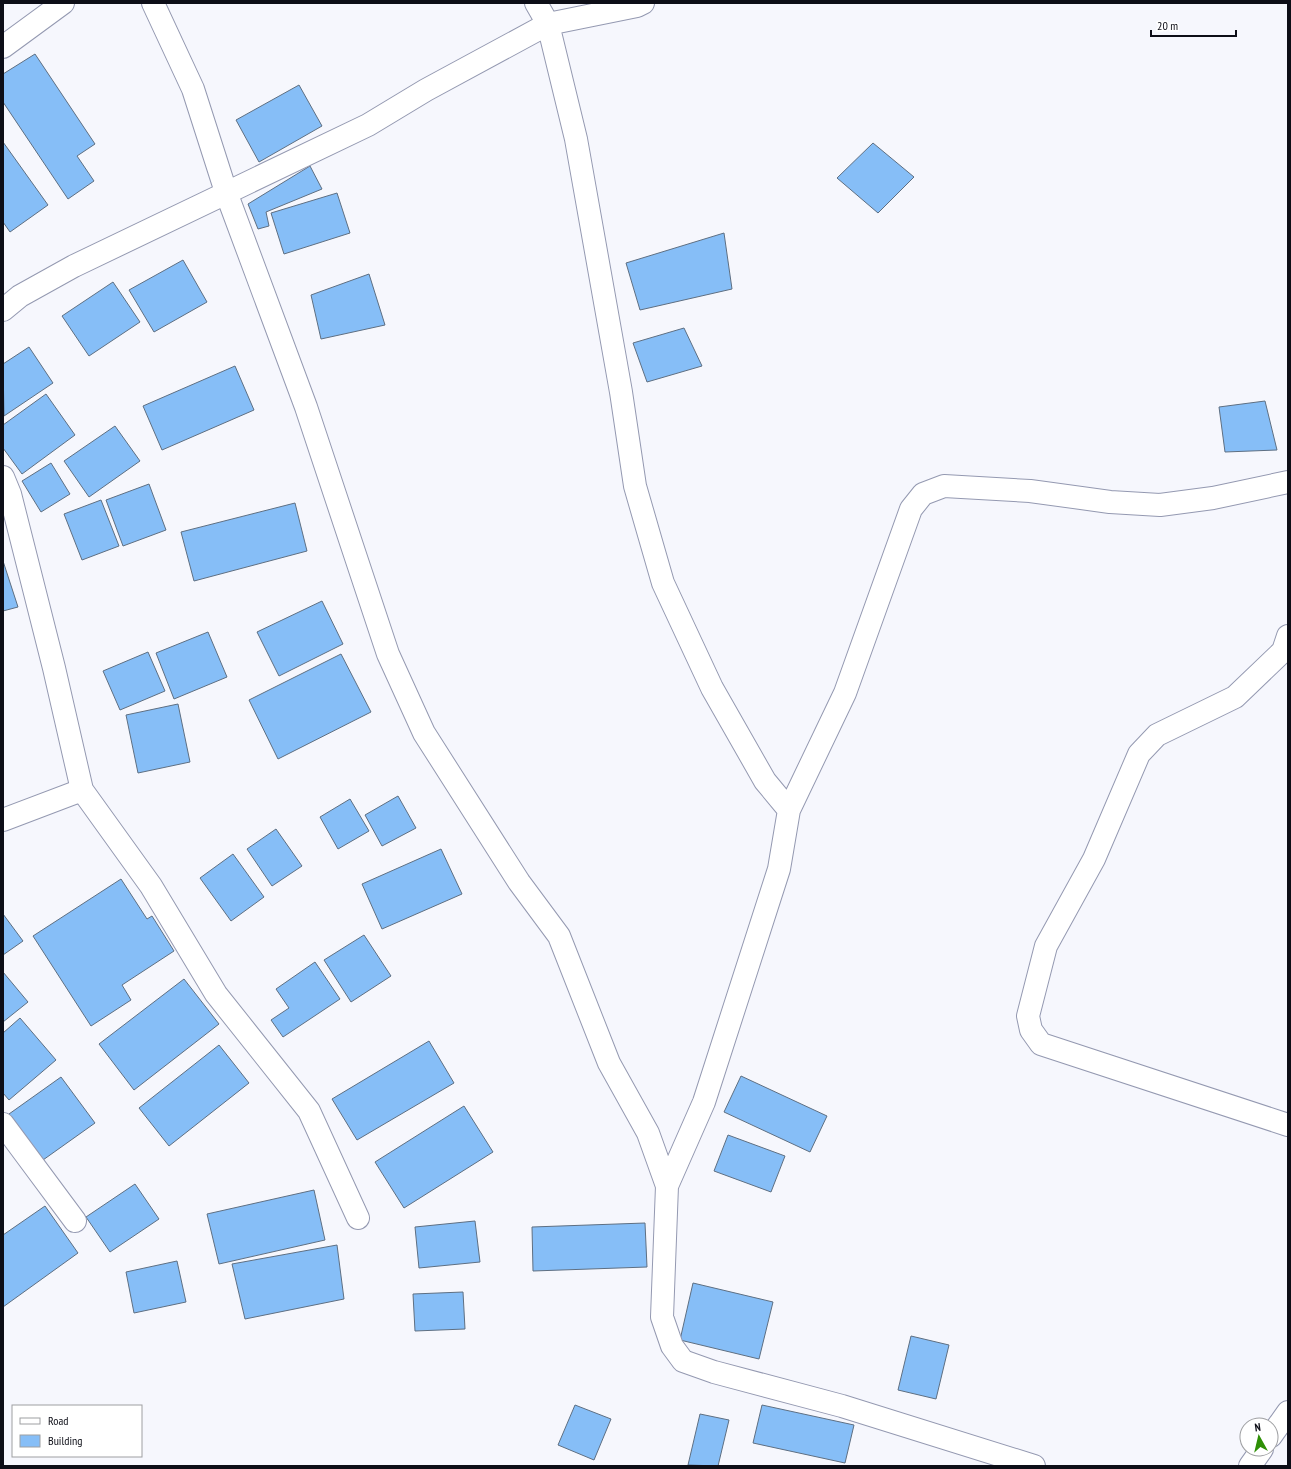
<svg xmlns="http://www.w3.org/2000/svg" width="1291" height="1469" font-family="'PT Sans Narrow',sans-serif">
<rect width="100%" height="100%" fill="#f6f7fd"/>
<path fill="#86bef7" stroke="#5e6f82" d="M 35,54 L 95,144 L 77,156 L 94,181 L 68,199 L 3,102 L 3,74 Z
M 299,85 L 322,126 L 259,162 L 236,120 Z
M 3,142 L 48,205 L 10,232 L 3,222 Z
M 873,143 L 914,177 L 878,213 L 837,178 Z
M 310,166 L 322,189 L 266,212 L 269,226 L 258,229 L 248,204 Z
M 337,193 L 350,233 L 284,254 L 271,213 Z
M 724,233 L 732,289 L 640,310 L 626,263 Z
M 183,260 L 207,302 L 154,332 L 129,290 Z
M 369,274 L 385,325 L 321,339 L 311,295 Z
M 113,282 L 140,322 L 89,356 L 62,316 Z
M 684,328 L 702,366 L 647,382 L 633,343 Z
M 29,347 L 53,383 L 4,416 L 3,364 Z
M 235,366 L 254,410 L 162,450 L 143,406 Z
M 46,394 L 75,435 L 22,474 L 3,448 L 3,425 Z
M 1265,401 L 1277,450 L 1225,452 L 1219,407 Z
M 115,426 L 140,461 L 89,497 L 64,461 Z
M 51,463 L 70,494 L 41,512 L 22,481 Z
M 149,484 L 166,530 L 123,546 L 106,500 Z
M 101,500 L 119,546 L 82,560 L 64,514 Z
M 295,503 L 307,551 L 194,581 L 181,532 Z
M 3,561 L 18,607 L 3,611 Z
M 322,601 L 343,644 L 279,676 L 257,632 Z
M 208,632 L 227,677 L 174,699 L 156,653 Z
M 148,652 L 165,691 L 120,710 L 103,671 Z
M 341,654 L 371,712 L 278,759 L 249,700 Z
M 178,704 L 190,762 L 138,773 L 126,715 Z
M 398,796 L 416,828 L 382,846 L 365,815 Z
M 350,799 L 369,831 L 338,849 L 320,817 Z
M 276,829 L 302,866 L 272,886 L 247,849 Z
M 441,849 L 462,894 L 382,929 L 362,884 Z
M 233,854 L 264,897 L 231,921 L 200,878 Z
M 121,879 L 147,919 L 152,916 L 174,951 L 122,985 L 131,1000 L 91,1026 L 33,936 Z
M 3,914 L 23,941 L 3,955 Z
M 364,935 L 391,976 L 351,1002 L 324,960 Z
M 315,962 L 340,999 L 283,1037 L 271,1020 L 289,1008 L 276,989 Z
M 3,972 L 28,1002 L 3,1022 Z
M 184,979 L 219,1024 L 134,1090 L 99,1044 Z
M 20,1018 L 56,1060 L 9,1100 L 3,1093 L 3,1033 Z
M 429,1041 L 454,1083 L 357,1140 L 332,1099 Z
M 219,1045 L 249,1083 L 169,1146 L 139,1108 Z
M 741,1076 L 827,1116 L 810,1152 L 724,1112 Z
M 61,1077 L 95,1123 L 43,1160 L 9,1114 Z
M 464,1106 L 493,1152 L 404,1208 L 375,1162 Z
M 728,1135 L 785,1156 L 771,1192 L 714,1171 Z
M 135,1184 L 159,1219 L 110,1252 L 86,1217 Z
M 314,1190 L 325,1240 L 219,1264 L 207,1214 Z
M 45,1206 L 78,1253 L 3,1307 L 3,1235 Z
M 475,1221 L 480,1262 L 419,1268 L 415,1227 Z
M 645,1223 L 647,1267 L 533,1271 L 532,1227 Z
M 337,1245 L 344,1299 L 245,1319 L 232,1264 Z
M 177,1261 L 186,1302 L 134,1313 L 126,1272 Z
M 693,1283 L 773,1302 L 759,1359 L 680,1340 Z
M 463,1292 L 465,1329 L 415,1331 L 413,1294 Z
M 911,1336 L 949,1345 L 936,1399 L 898,1390 Z
M 575,1405 L 611,1419 L 594,1460 L 558,1445 Z
M 762,1405 L 854,1425 L 845,1463 L 753,1443 Z
M 700,1414 L 729,1420 L 718,1466 L 688,1465 Z"/>
<g fill="none" stroke-linecap="round" stroke-linejoin="round">
<g stroke="#9499b1" stroke-width="24">
<path id="minor" d="M 153,3 L 193,89 L 226,192 L 306,407 L 388,654 L 424,733 L 519,882 L 559,936 L 609,1063 L 648,1133 L 667,1186 L 662,1317 L 672,1346 L 683,1361 L 714,1372 L 842,1406 L 1034,1466
M 536,3 L 548,24 L 576,139 L 621,392 L 635,486 L 663,583 L 712,688 L 765,781 L 789,810 L 779,869 L 704,1102 L 667,1186
M 3,47 L 63,3
M 3,310 L 20,296 L 74,266 L 368,125 L 426,90 L 548,24 L 637,6 L 643,3
M 3,477 L 10,494 L 54,668 L 82,790 L 151,886 L 216,994 L 309,1111 L 358,1218
M 1288,636 L 1283,651 L 1235,697 L 1157,735 L 1139,754 L 1094,859 L 1046,946 L 1028,1016 L 1031,1030 L 1041,1044 L 1288,1125
M 789,810 L 845,693 L 911,509 L 923,494 L 944,486 L 1030,491 L 1110,502 L 1160,505 L 1213,498 L 1288,482
M 3,820 L 82,790
M 3,1124 L 75,1221
M 1271,1436 L 1288,1412
M 1250,1466 L 1262,1449"/>
</g>
<use href="#minor" stroke="#fff" stroke-width="22"/>
</g>
<rect width="1291" height="1469" fill="none" stroke="#0d0e17" stroke-width="8"/>
<rect x="12" y="1405" width="130" height="52" fill="#ffffff" stroke="#9e9fa2"/>
<rect x="20" y="1418" width="20" height="6" fill="#ffffff" stroke="#9e9fa2"/>
<text x="48" y="1425" font-size="12" fill="#0d0e17">Road</text>
<rect x="20" y="1435" width="20" height="12" fill="#86bef7" stroke="#9e9fa2"/>
<text x="48" y="1445" font-size="12" fill="#0d0e17">Building</text>
<g transform="translate(1259 1437) rotate(352)"><circle r="19" fill="#ffffff" stroke="#9e9fa2"/>
<path d="M0-3L7 15L0 10L-7 15Z" fill="#2e8f06"/>
<text y="-6" font-size="11" font-weight="bold" text-anchor="middle" fill="#0d0e17">N</text>
</g>
<path d="M1151 30v6h85v-6" fill="none" stroke="#0d0e17" stroke-width="2"/>
<text x="1157" y="30" font-size="12" fill="#0d0e17" stroke="#ffffff" stroke-width="3" paint-order="stroke">20 m</text>
</svg>
